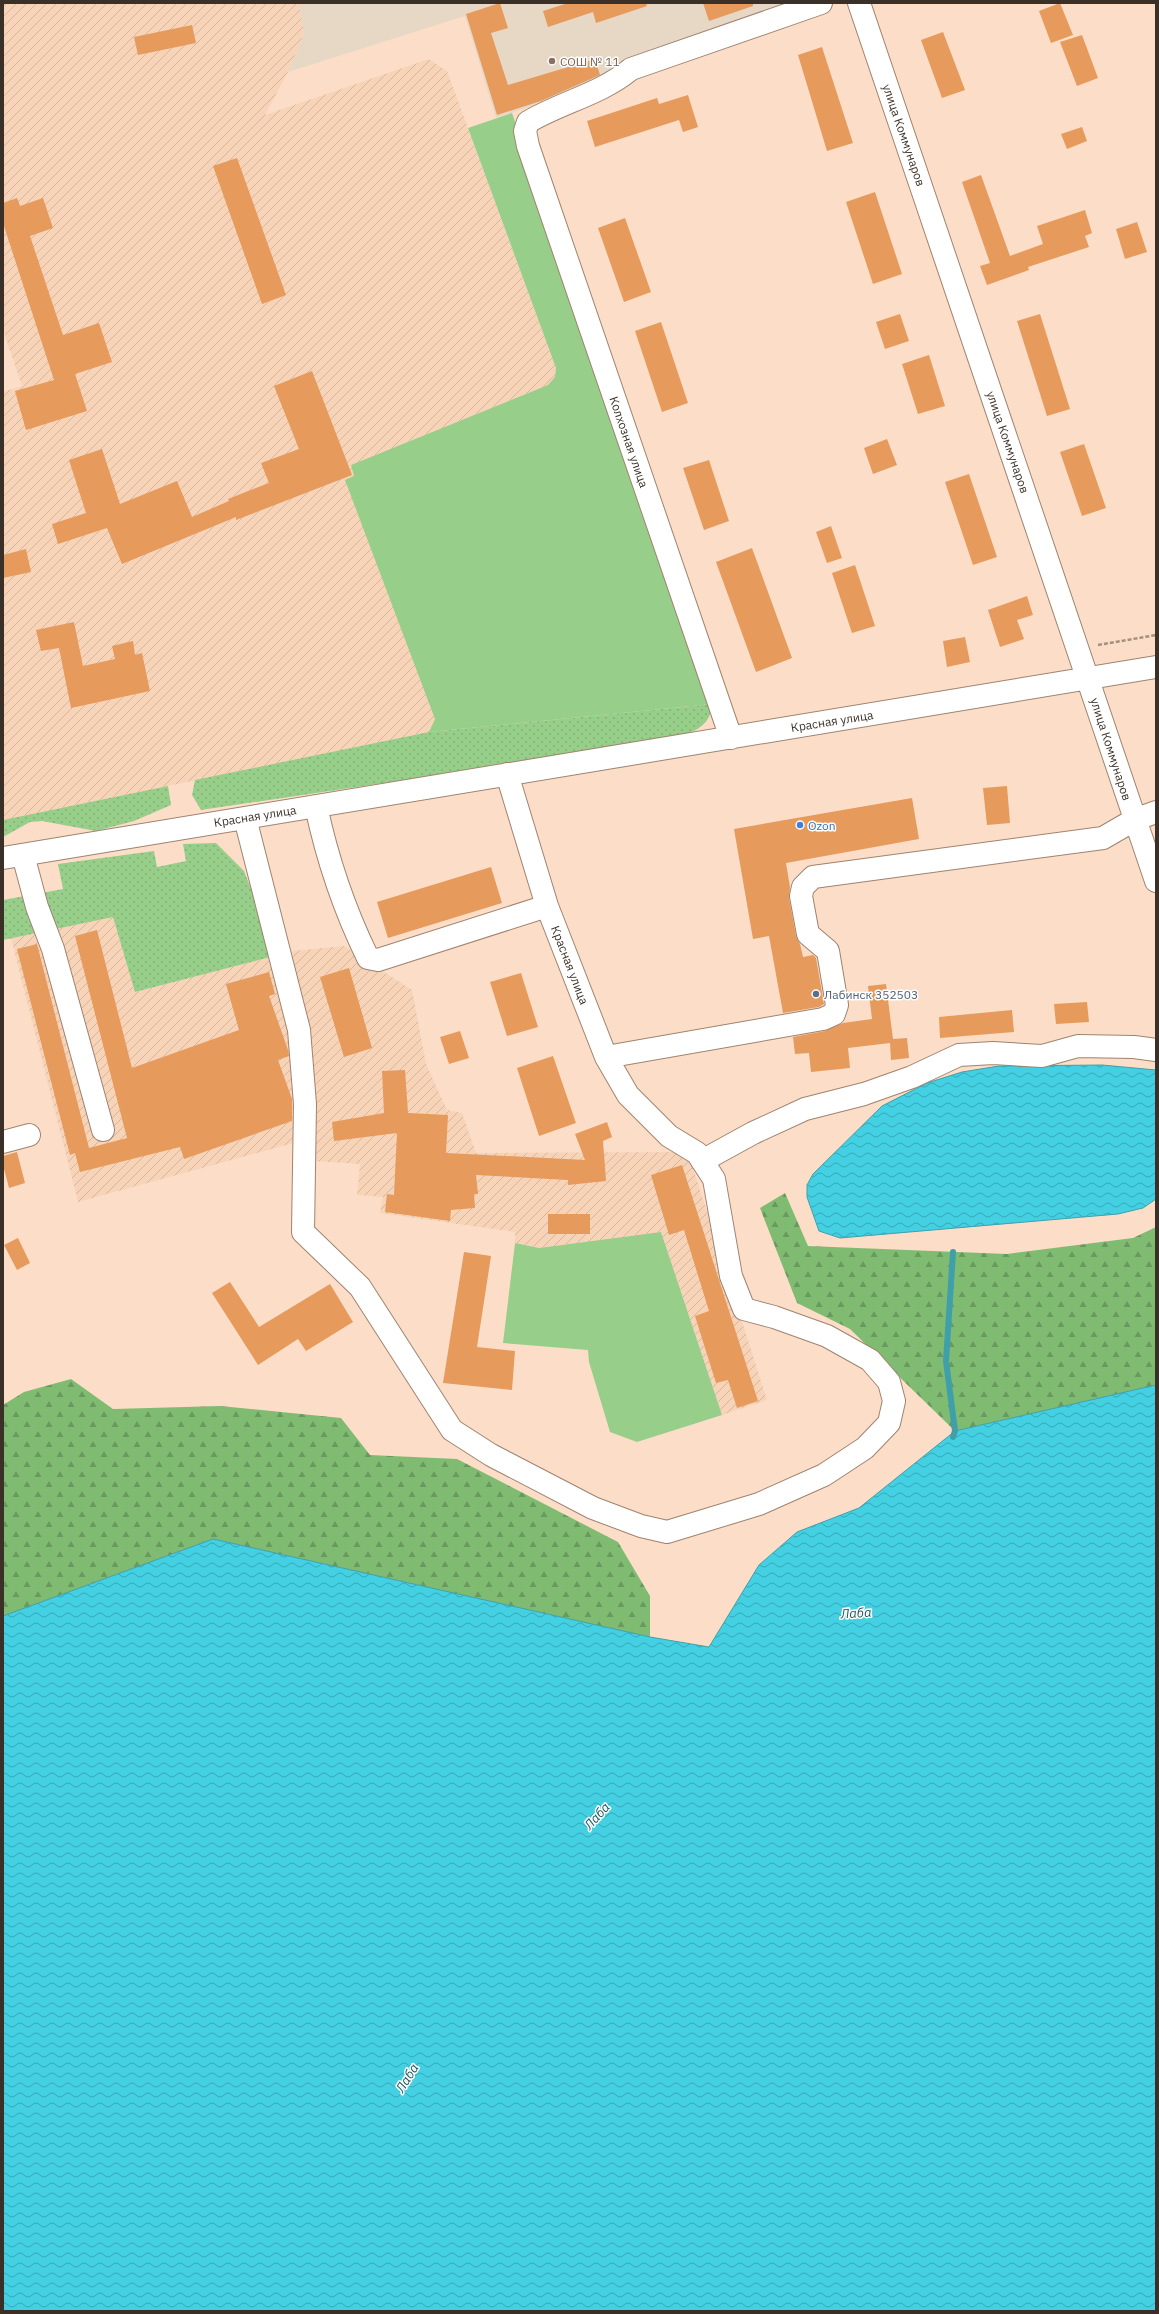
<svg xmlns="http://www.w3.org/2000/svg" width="1159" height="2314" font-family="'IBM Plex Sans',sans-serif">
<defs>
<pattern id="industrial-furrows" width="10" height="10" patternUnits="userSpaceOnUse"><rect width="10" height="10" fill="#f7d3b8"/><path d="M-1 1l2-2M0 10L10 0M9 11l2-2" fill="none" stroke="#d5b59e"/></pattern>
<pattern id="grass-dots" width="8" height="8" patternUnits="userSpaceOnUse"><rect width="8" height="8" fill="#96ce8a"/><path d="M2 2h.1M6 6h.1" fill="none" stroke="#82b177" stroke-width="1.8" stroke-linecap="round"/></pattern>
<pattern id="forest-firs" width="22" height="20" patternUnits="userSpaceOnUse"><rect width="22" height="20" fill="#7fbc72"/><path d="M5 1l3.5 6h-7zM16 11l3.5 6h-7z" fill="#69995e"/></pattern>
<pattern id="water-waves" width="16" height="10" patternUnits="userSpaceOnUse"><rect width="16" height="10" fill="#42d0e2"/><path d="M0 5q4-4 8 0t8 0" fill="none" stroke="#38a9b7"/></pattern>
</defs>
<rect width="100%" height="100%" fill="#fcdec8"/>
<path fill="url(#industrial-furrows)" d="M 3,3 L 299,3 L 304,33 L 288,72 L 265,115 L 429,59 L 447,71 L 556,368 L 555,377 L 548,385 L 351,465 L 435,719 L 429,732 L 3,820 L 3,392 L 22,386 L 3,330 Z
M 113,917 L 135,992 L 274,956 L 293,1031 L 297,1142 L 78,1202 L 11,938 Z
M 344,946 L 412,990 L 426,1064 L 447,1110 L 462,1113 L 476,1153 L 688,1152 L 767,1400 L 722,1415 L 661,1232 L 539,1248 L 515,1243 L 515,1232 L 380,1213 L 383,1197 L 357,1195 L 360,1164 L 314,1161 L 304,1028 L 292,951 Z"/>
<path fill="#e6d8c5" d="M 299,3 L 800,3 L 640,58 L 612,63 L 614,79 L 496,118 L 465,16 L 288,72 L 304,33 Z"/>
<path fill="url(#grass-dots)" d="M 712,704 C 711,729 689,733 668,741 L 201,810 L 192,795 L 195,780 L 429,732 Z
M 168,786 L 171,805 L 134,821 L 96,831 L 42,821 L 30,822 L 3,837 L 3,820 Z
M 216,843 L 244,871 L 264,922 L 274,956 L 135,992 L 113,917 L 3,940 L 3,900 L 63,889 L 58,864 L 154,851 L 157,867 L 186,861 L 183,844 Z"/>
<path fill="url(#forest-firs)" d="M 785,1193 L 808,1246 L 1007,1254 L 1133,1238 L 1156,1227 L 1156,1385 L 955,1431 L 850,1329 L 797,1303 L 760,1208 Z
M 71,1379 L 113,1409 L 220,1406 L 341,1418 L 370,1455 L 457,1459 L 618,1542 L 650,1596 L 650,1637 L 213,1539 L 3,1616 L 3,1405 L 24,1392 Z"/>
<path fill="#96ce8a" d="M 512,113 L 712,704 L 429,732 L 435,719 L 345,480 L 354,476 L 351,465 L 548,385 L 555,377 L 556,368 L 468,128 Z
M 661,1232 L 722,1415 L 637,1442 L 610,1432 L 589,1362 L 588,1350 L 503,1343 L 515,1243 L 539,1248 Z"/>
<path fill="url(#water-waves)" stroke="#40a0aa" d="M 1102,1065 L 1156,1070 L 1156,1199 L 1143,1208 L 1118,1214 L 840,1238 L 819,1231 L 807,1197 L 807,1185 L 813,1174 L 882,1106 L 927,1083 L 962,1072 L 999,1066 Z
M 1156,1385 L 1156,2311 L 3,2311 L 3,1616 L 213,1539 L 650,1637 L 709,1647 L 759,1565 L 797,1532 L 859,1508 L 955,1431 Z"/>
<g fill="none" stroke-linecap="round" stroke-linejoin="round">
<path stroke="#40a0aa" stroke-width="6" d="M 953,1252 L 946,1361 L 955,1431 L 953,1437"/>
</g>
<path fill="#e69a5c" d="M 500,3 L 508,28 L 491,33 L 508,85 L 595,59 L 600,75 L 541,101 L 497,115 L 466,14 Z
M 568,3 L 646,3 L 647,6 L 596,23 L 593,12 L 548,27 L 543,11 Z
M 703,3 L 753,3 L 753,6 L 709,21 Z
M 1060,3 L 1073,35 L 1051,43 L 1039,11 Z
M 192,25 L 196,43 L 138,55 L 134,37 Z
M 943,32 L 965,90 L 942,98 L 921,40 Z
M 1082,35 L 1098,78 L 1077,86 L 1060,42 Z
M 822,47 L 853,143 L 827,151 L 798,55 Z
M 688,95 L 698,127 L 683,132 L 679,120 L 595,147 L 587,121 L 657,98 L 659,104 Z
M 1082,127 L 1087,141 L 1067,149 L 1061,134 Z
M 237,158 L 286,295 L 262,304 L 213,166 Z
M 981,175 L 1010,256 L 1043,244 L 1037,226 L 1085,210 L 1092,233 L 1085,236 L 1089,247 L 1028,267 L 1029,270 L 987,285 L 980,266 L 990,263 L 962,182 Z
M 875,192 L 902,274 L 873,284 L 846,202 Z
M 17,198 L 20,206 L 43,198 L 53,228 L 30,236 L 63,335 L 99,323 L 112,362 L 75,374 L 87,411 L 26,430 L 15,391 L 54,380 L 3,223 L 3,203 Z
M 625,218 L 651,292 L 624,302 L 598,228 Z
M 1137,222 L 1147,252 L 1125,259 L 1116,229 Z
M 900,314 L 909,341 L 885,349 L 876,322 Z
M 1040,314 L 1070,409 L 1047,416 L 1017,321 Z
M 661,322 L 688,403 L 662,412 L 635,331 Z
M 929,355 L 945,406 L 918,414 L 902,364 Z
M 312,371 L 352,475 L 236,520 L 236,517 L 122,564 L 107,528 L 58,544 L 52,524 L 86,513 L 69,460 L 102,449 L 120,504 L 177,481 L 192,517 L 229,501 L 228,499 L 269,483 L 261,463 L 299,449 L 274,386 Z
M 887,439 L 897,465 L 873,474 L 864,448 Z
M 1084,444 L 1106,508 L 1082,516 L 1060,452 Z
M 709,460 L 729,521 L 704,530 L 683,468 Z
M 969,474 L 997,557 L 973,565 L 945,482 Z
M 831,526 L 842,558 L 827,563 L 816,532 Z
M 752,548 L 792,658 L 756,672 L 716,562 Z
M 26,549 L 31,572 L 3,578 L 3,555 Z
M 855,565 L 875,626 L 852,633 L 832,573 Z
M 1027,596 L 1033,615 L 1017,620 L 1024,639 L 1000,647 L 988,610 Z
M 74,622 L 83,666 L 115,659 L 112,646 L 133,641 L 135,655 L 142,653 L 150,691 L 71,708 L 59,648 L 41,651 L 36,630 Z
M 965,637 L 970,662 L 947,667 L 943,641 Z
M 1007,786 L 1010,823 L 987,825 L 983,788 Z
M 912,798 L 919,839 L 786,863 L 790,887 L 789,898 L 796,936 L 800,944 L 803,957 L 813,955 L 816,958 L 824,1004 L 819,1007 L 783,1013 L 769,936 L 753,939 L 734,829 Z
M 491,867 L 502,903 L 388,938 L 377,902 Z
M 97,930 L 132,1068 L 239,1030 L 226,984 L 269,972 L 275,994 L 269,996 L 288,1050 L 289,1056 L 278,1060 L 292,1099 L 292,1121 L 184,1159 L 180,1147 L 80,1172 L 75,1153 L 70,1155 L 17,949 L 37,944 L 89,1148 L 127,1138 L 75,936 Z
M 349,968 L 372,1048 L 344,1057 L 320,977 Z
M 521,973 L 538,1027 L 507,1036 L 490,982 Z
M 886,984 L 893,1039 L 907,1038 L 909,1058 L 891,1060 L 890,1043 L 848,1048 L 850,1068 L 811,1072 L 809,1053 L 795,1054 L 793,1037 L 825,1031 L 843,1023 L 872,1019 L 868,986 Z
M 1087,1002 L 1089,1022 L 1056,1024 L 1054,1004 Z
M 1012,1010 L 1014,1032 L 940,1038 L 939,1017 Z
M 460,1031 L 469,1058 L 449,1064 L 440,1037 Z
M 553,1056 L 576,1123 L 539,1136 L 517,1068 Z
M 405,1070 L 408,1113 L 448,1115 L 446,1153 L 585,1160 L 575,1134 L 607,1122 L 612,1137 L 603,1141 L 606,1181 L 568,1185 L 568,1180 L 476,1175 L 478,1194 L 474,1194 L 475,1208 L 451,1210 L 450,1221 L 385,1212 L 387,1194 L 394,1195 L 397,1133 L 334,1141 L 332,1122 L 384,1113 L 382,1071 Z
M 17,1152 L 25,1183 L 9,1188 L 3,1165 L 3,1156 Z
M 682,1165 L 758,1401 L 737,1408 L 728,1380 L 716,1383 L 695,1316 L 709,1311 L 684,1230 L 669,1235 L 651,1175 Z
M 548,1214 L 590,1214 L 590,1234 L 548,1234 Z
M 18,1238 L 30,1263 L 17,1270 L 4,1245 Z
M 464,1252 L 491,1256 L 477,1347 L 515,1351 L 512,1390 L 443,1383 Z
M 230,1282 L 259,1327 L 330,1284 L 353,1322 L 306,1351 L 298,1339 L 258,1365 L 212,1293 Z"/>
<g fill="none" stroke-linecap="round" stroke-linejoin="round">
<g stroke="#9f836f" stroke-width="24">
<path id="minor" d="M 859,3 L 1156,881
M 731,738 L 528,146 L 525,131 L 528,122 C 562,102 601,94 631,69 L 821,3
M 316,806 C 327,858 345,911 368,958 L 378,960 L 547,906
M 245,818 L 299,1030 L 305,1104 L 303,1232 L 360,1287 L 452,1430 L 491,1455 L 593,1508 L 641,1526 L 667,1532 L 759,1504 L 824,1475 L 865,1448 L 889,1423 L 894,1401 L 889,1382 L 870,1360 L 827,1336 L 774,1317 L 744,1309 L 731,1276 L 714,1179 L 697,1153 L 669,1136 L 628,1095 L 606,1057 L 547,906 L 507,774
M 23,855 L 37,907 L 53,949 L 103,1130
M 3,858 L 1156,667
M 606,1057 L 823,1019 L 834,1014 L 837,1005 L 828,951 L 808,934 L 801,896 L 803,887 L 813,877 L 1103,838 L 1134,820 L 1156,812
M 3,1142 L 29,1135
M 702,1161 L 753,1133 L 805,1109 L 864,1094 L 912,1077 L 959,1055 L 993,1053 L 1042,1056 L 1078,1046 L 1134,1047 L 1156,1050"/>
</g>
<path stroke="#a59080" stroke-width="2.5" stroke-dasharray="4 2" stroke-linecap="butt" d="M 1098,645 L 1156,635"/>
<use href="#minor" stroke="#fff" stroke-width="22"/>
</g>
<circle fill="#8d6e63" stroke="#fff" stroke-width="1.5" cx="552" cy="61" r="4"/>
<circle fill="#3f7fe0" stroke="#fff" stroke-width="1.5" cx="800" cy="825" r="4"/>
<circle fill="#5c6f8a" stroke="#fff" stroke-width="1.5" cx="816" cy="994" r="4"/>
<g text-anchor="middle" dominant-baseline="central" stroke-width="3" stroke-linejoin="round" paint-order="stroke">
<g font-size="12" fill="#785e54" stroke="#fff" text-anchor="start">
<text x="560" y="61">СОШ № 11</text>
</g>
<g font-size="12" fill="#3b3027" stroke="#fff">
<text transform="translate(904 135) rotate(71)">улица Коммунаров</text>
<text transform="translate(629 442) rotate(71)">Колхозная улица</text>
<text transform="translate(1008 442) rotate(71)">улица Коммунаров</text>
<text transform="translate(832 721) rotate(-9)">Красная улица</text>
<text transform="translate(1111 749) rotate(72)">улица Коммунаров</text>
<text transform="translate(255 816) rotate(-9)">Красная улица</text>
<text transform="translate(570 965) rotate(69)">Красная улица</text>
</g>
<g font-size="12" fill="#366cbe" stroke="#fff" text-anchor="start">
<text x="808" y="825">Ozon</text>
</g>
<g font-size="12" fill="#4e5e75" stroke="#fff" text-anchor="start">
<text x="824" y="994">Лабинск 352503</text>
</g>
<g font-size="13" font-style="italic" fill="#1d575f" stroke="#fff">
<text transform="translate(856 1613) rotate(-4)">Лаба</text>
<text transform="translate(597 1816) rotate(-48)">Лаба</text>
<text transform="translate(407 2078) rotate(-58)">Лаба</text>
</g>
</g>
<rect width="1159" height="2314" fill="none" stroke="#3b3027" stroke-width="8"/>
</svg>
